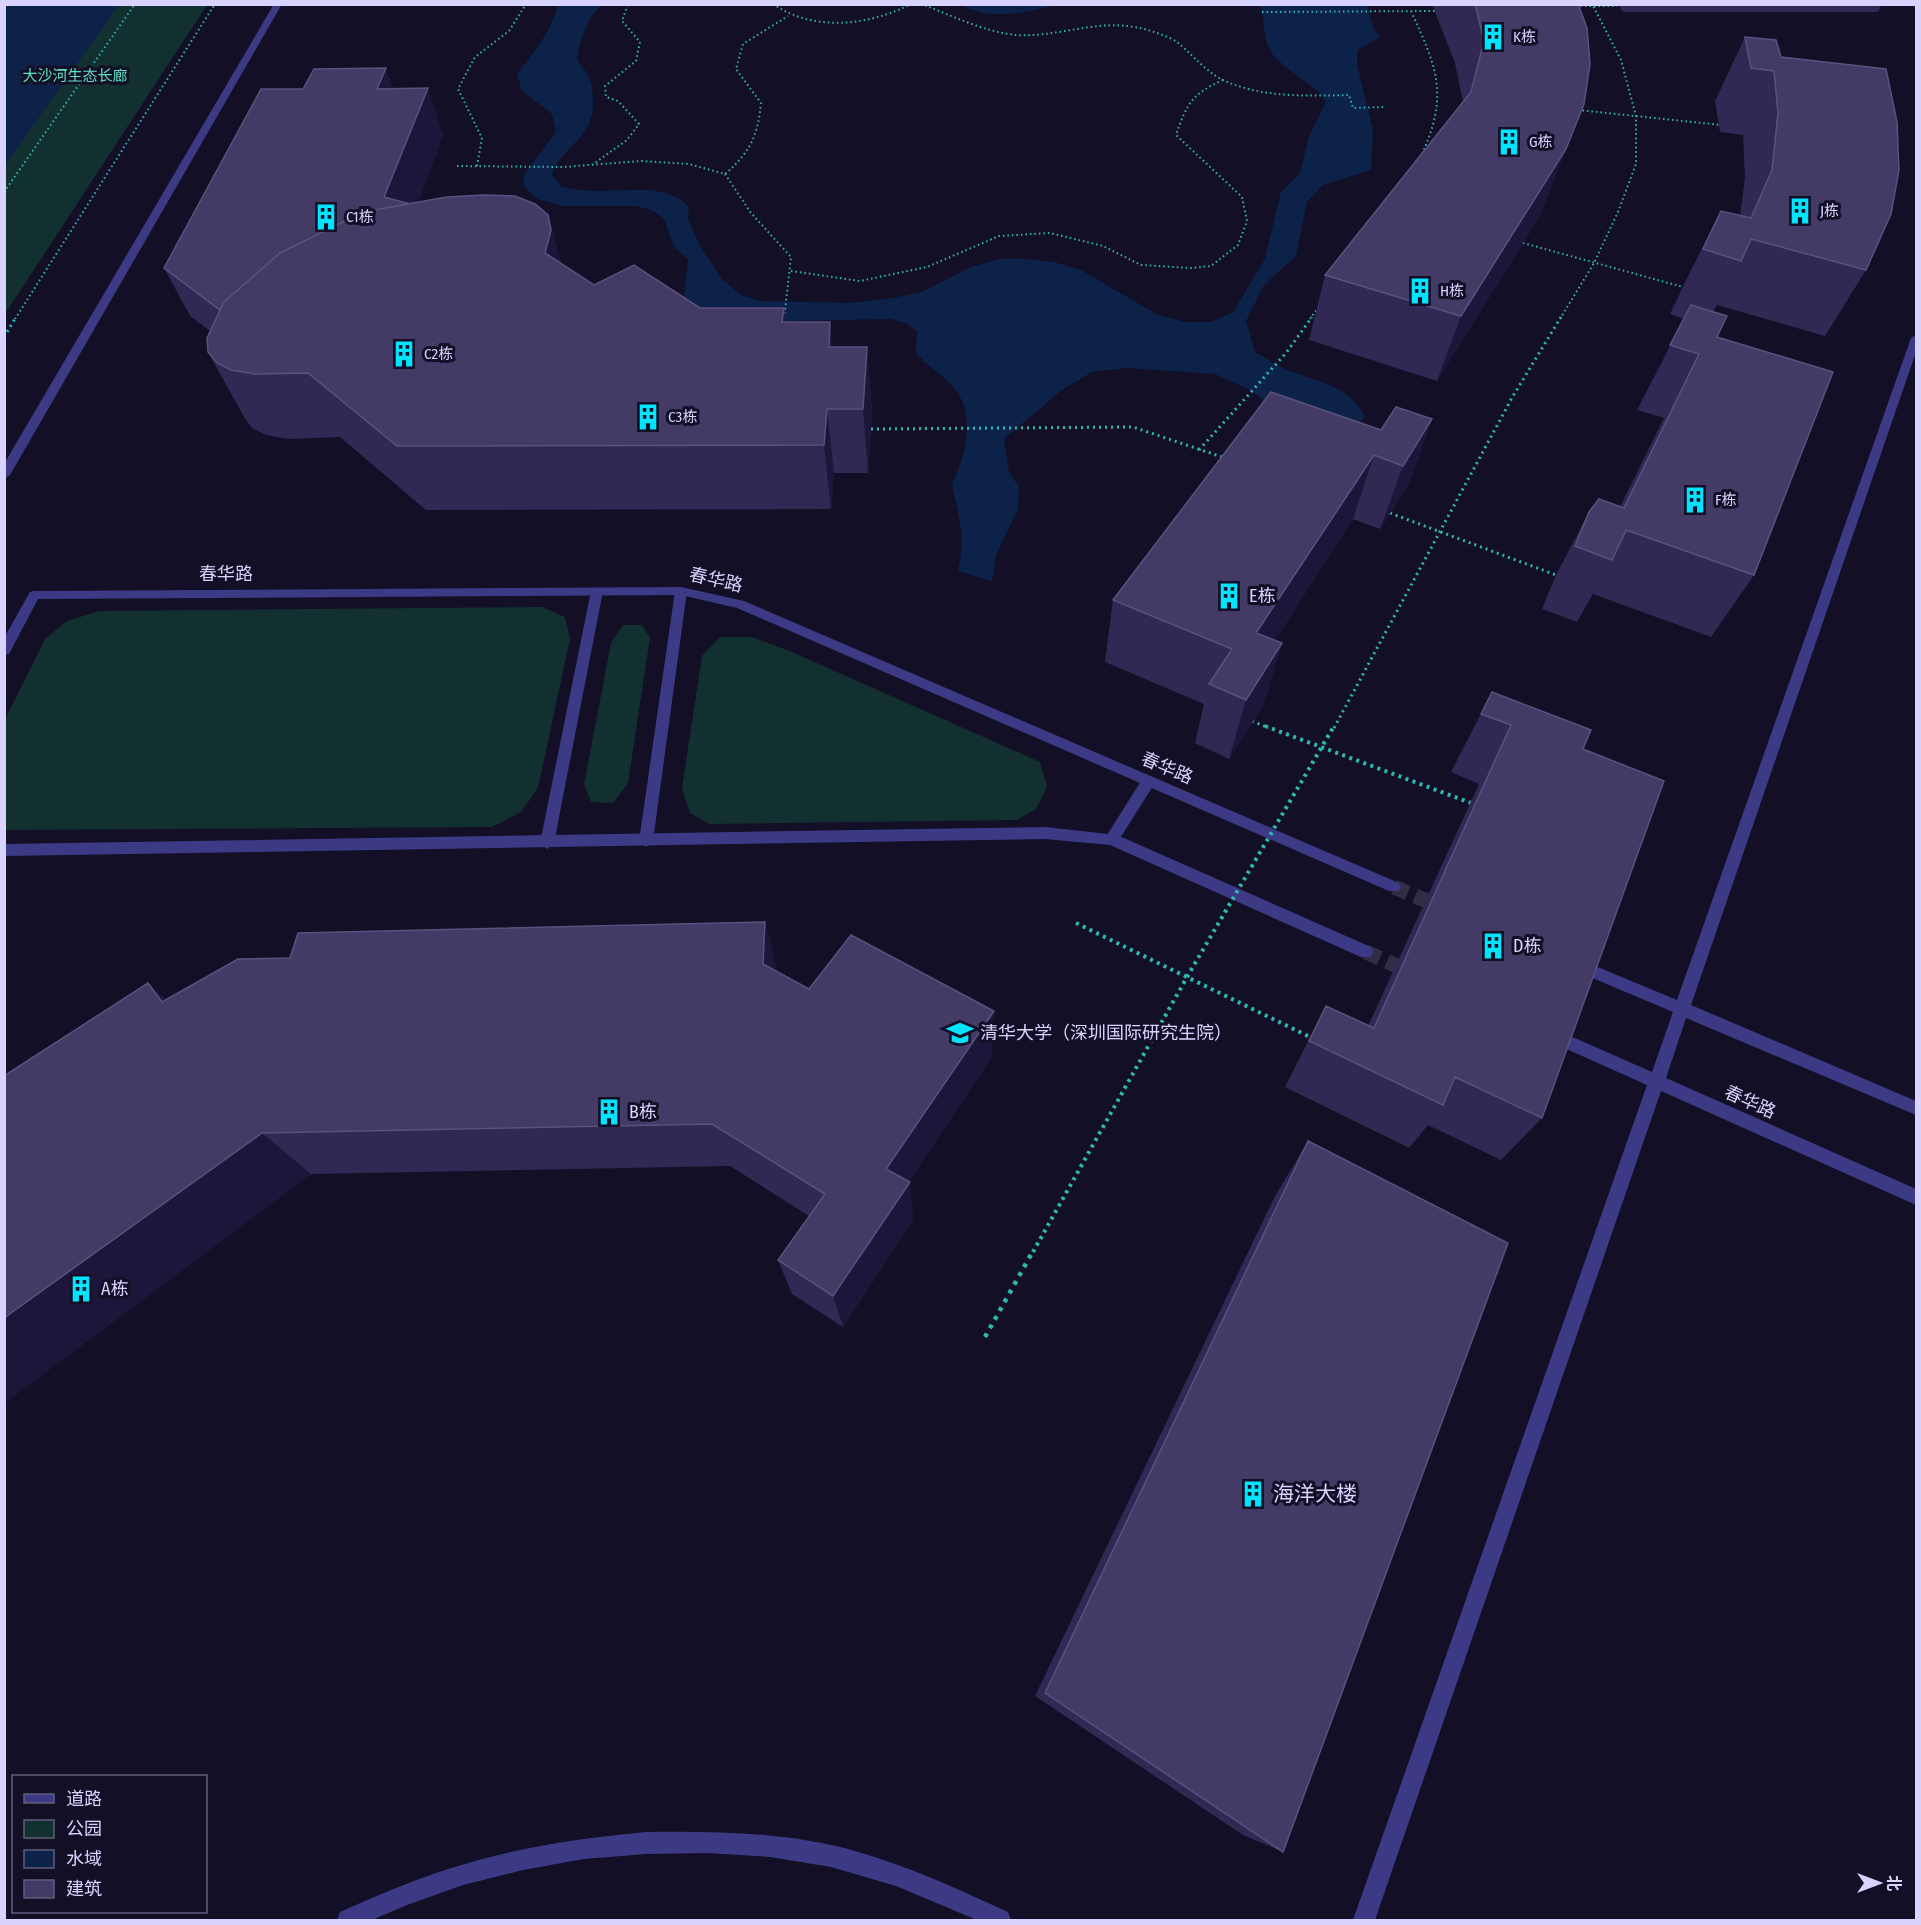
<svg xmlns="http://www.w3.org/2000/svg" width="1921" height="1925" font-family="'Fira Sans Condensed','Noto Sans SC',sans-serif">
<rect width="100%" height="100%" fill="#130f26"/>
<path fill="#12302f" d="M 5,5 L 207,5 L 5,314 Z
M 542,607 L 565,617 L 570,639 L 538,788 L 521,812 L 492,827 L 5,830 L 5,719 L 45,639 L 67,621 L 99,611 Z
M 623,625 L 642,625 L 650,638 L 628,783 L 613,803 L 591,802 L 584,784 L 611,643 Z
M 720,637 L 752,637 L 792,652 L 1040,762 L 1047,787 L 1036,809 L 1017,820 L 709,824 L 690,813 L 682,788 L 702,656 Z"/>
<path fill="#0c2248" d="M 5,4 L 119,5 L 5,165 L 4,5 Z
M 558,5 L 602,5 C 586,18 580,40 577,60 C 589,75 592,79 593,98 C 596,138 564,143 552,174 L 562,187 C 573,189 584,191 595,191 C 628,192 664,182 689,207 L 688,218 L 699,244 L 722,279 L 741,295 L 761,301 L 849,303 L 887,299 L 922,292 L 971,267 L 1000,259 L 1024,259 L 1054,262 L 1081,270 L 1158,315 L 1184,322 L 1211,322 L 1233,312 L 1265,259 L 1281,192 L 1300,173 L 1309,136 L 1326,102 L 1320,93 C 1309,83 1275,62 1270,50 C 1262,35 1266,20 1259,5 L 1367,5 L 1373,27 L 1380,37 L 1357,50 L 1357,64 L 1373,131 L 1371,170 L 1323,185 L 1307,202 L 1296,256 L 1264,285 L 1246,321 L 1255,352 C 1264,357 1273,364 1283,368 C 1316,383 1344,381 1365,416 L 1352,436 L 1276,409 L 1250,390 L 1215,374 L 1127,368 L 1092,372 L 1062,390 L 1004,439 L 1009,472 L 1019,487 L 1018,509 L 996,555 L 992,581 L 958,571 C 966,533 959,520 952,484 C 964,459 975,422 959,395 C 950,379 929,368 916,353 L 917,331 L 905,323 L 891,319 L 730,322 L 683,305 L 688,259 L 674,247 L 664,219 L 654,211 L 637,206 L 563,206 L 537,199 L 524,186 L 524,175 L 556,132 L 552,114 L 522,91 L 517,74 C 534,51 551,33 558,5 Z
M 961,5 L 1056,5 C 1023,13 992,21 961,5 Z"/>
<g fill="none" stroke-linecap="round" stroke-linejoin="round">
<path stroke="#312d47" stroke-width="15" stroke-dasharray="15 8" stroke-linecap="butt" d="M 1394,887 L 1444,908
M 1366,952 L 1415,974"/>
<path stroke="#2fb8b0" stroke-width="2" stroke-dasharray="1.5 3" stroke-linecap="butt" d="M 773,4 C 814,32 868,26 911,4
M 921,4 C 951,15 984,32 1016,35 C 1061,38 1099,16 1148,30 C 1157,33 1170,37 1177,42 C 1193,55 1205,71 1223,80 C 1261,98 1308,96 1349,95 L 1353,108 L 1384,107
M 1576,6 L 1617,6
M 1411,11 C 1437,68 1449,94 1422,154
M 1262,12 L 1435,11
M 1578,110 L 1721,125
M 592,165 L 627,140 L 639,124 L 618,101 L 606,97 L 605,86 L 636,61 L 640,42 L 622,21 L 628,4
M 457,166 L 563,167 L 641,161 L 689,164 L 725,174 C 750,153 758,135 761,103 L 736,69 L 743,44 L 788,16
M 477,166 L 482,138 L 458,89 L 475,57 L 509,31 L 526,4
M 725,174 L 751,213 L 791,257 L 784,319
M 4,192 L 135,4
M 1523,243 L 1683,287
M 791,271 L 860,281 L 927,267 L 999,236 L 1050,233 L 1103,246 L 1141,265 L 1191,268 L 1211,266 L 1238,245 L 1247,221 L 1242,197 L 1176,135 C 1187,103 1192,94 1223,80
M 15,319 L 215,4
M 1310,319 L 1319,307"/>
<path stroke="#2fb8b0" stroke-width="3" stroke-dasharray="2 4" stroke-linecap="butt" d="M 4,337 L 16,317
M 871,429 L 1133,427 L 1225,458
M 1199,450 L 1286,353 L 1312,317
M 1390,513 L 1556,575
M 1252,721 L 1269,728"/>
<path stroke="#2fb8b0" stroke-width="4" stroke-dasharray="3 4.5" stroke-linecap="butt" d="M 1265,726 L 1471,803
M 1076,923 L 1312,1038"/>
<path fill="#3d3a85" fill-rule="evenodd" d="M 597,587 L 603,591 L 554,843 L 547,849 L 540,843 L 591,591 Z
M 681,587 L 687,591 L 653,841 L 646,847 L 639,841 L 675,591 Z
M 1148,777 L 1155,782 L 1153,786 L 1117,843 L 1107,843 L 1105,839 L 1107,835 L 1143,778 Z"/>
<path fill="#3d3a85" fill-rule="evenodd" d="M 274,4 L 282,4 L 10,475 L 4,479 L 4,464 Z
M 1916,335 L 1916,352 L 1691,1005 L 1916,1101 L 1916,1115 L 1686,1018 L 1666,1078 L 1916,1189 L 1916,1205 L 1661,1091 L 1375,1920 L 1353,1920 L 1647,1085 L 1562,1047 L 1560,1042 L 1562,1037 L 1568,1035 L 1652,1072 L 1673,1012 L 1583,974 L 1580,969 L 1583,964 L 1588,963 L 1677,1000 L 1911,338 Z
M 681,587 L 744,601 L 1399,883 L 1401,887 L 1399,891 L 1389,891 L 737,608 L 681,595 L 38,599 L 9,654 L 4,655 L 4,638 L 30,592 L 34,591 Z
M 1045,827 L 1117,835 L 1371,947 L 1373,952 L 1371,957 L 1361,957 L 1110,845 L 1045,839 L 4,856 L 4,844 Z
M 646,1832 C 716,1831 787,1832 855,1851 C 908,1866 958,1889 1008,1912 L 1011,1920 L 977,1920 L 896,1886 L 831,1867 L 770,1857 L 708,1853 L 646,1854 L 584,1859 L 523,1870 L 463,1885 L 407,1905 L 372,1920 L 337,1920 L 340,1912 C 381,1894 422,1876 465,1864 C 524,1846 584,1838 646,1832 Z"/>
<path stroke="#2fb8b0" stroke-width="2" stroke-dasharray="1.5 3" stroke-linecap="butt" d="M 1560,319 L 1594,263 L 1618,212 L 1636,164 L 1636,116 L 1621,60 L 1592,4"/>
<path stroke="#2fb8b0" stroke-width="3" stroke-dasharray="2 4" stroke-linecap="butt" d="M 1334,728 L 1513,396 L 1561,317"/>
<path stroke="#2fb8b0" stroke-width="4" stroke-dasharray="3 4.5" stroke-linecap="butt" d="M 1033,1252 L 1187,977 L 1334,726"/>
<path stroke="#2fb8b0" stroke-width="4.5" stroke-dasharray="4 6" stroke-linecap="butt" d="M 985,1337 L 1033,1251"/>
</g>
<path fill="#312854" d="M 1432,4 L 1578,4 L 1541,214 L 1437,381 L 1309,340 L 1325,275 L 1463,102 L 1455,63 Z
M 1618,4 L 1882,4 L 1878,12 L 1623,12 Z
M 1745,37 L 1781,57 L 1866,270 L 1825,336 L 1717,305 L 1713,312 L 1754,575 L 1711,637 L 1593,594 L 1577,622 L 1542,609 L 1556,575 L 1589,512 L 1620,507 L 1664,418 L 1637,410 L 1684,319 L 1670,314 L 1688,276 L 1721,211 L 1740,216 L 1745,177 L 1743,135 L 1720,132 L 1715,101 Z
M 394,89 L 443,135 L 418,202 L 548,215 L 561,264 L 594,285 L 700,308 L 784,308 L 785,322 L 833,347 L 867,347 L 872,412 L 868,473 L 834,473 L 831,509 L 426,510 L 340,437 L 289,439 L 266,435 L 252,428 L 244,417 L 208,352 L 210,331 L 190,316 L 164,268 Z
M 1432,419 L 1409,484 L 1380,529 L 1353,519 L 1275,640 L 1282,643 L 1264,704 L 1229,759 L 1195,743 L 1204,704 L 1105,662 L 1113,600 L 1381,430 Z
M 1492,692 L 1583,749 L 1542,1118 L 1501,1160 L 1428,1125 L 1409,1148 L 1285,1087 L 1326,1006 L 1368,1026 L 1479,784 L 1451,772 Z
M 765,922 L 777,972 L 809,989 L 994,1011 L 991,1058 L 909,1181 L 913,1220 L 843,1327 L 792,1294 L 778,1260 L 809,1216 L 730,1166 L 311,1174 L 4,1403 L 4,1076 L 148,983 L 166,1000 L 290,958 Z
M 1308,1141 L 1283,1852 L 1243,1835 L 1035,1696 L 1274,1198 Z"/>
<path fill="#1d163a" d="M 386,68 L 403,115 L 377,89 Z
M 428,88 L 443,135 L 411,222 L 384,197 Z
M 1584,104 L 1541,214 L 1437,381 L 1461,316 Z
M 548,215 L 569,295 L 545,253 Z
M 784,308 L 792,373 L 782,322 Z
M 830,322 L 837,386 L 829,347 Z
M 867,347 L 872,412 L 868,473 L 863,409 Z
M 827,409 L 834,473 L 831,509 L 824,445 Z
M 1432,419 L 1409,484 L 1380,529 L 1403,466 Z
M 1374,455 L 1353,519 L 1240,694 L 1256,633 Z
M 1282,643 L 1264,704 L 1229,759 L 1246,700 Z
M 765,922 L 778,973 L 763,964 Z
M 148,983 L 202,1032 L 162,1002 Z
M 994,1011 L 991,1058 L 891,1208 L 886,1169 Z
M 262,1133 L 311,1174 L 4,1403 L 4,1318 Z
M 910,1182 L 913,1220 L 843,1327 L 833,1296 Z"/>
<path fill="#433a66" stroke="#5a527e" stroke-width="1.5" d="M 1475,4 L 1578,4 L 1587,28 L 1590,64 L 1584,104 L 1566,149 L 1461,316 L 1325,275 L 1471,92 L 1484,41 Z
M 1745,37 L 1776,40 L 1781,57 L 1886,69 L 1897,122 L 1899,170 L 1891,214 L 1866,270 L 1751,239 L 1741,261 L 1703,249 L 1721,211 L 1751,218 L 1772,170 L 1778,113 L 1774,71 L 1751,68 Z
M 386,68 L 377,89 L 428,88 L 384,197 L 410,204 L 379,209 L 343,222 L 280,253 L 224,302 L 220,310 L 164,268 L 261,89 L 303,89 L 314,69 Z
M 484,195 L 515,196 L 535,204 L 548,215 L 551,230 L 545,253 L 594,285 L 634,265 L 700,308 L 784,308 L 782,322 L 830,322 L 829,347 L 867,347 L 863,409 L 827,409 L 824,445 L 397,446 L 308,373 L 255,374 L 231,370 L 217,363 L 208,352 L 207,338 L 224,302 L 280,253 L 343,222 L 379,209 L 447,197 Z
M 1691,305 L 1727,316 L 1717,337 L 1833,372 L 1754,575 L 1626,530 L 1612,560 L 1575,546 L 1589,512 L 1599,499 L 1624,508 L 1699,354 L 1670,345 Z
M 1271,392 L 1381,430 L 1396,407 L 1432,419 L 1403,466 L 1374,455 L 1256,633 L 1282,643 L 1246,700 L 1209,684 L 1232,649 L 1113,600 Z
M 1492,692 L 1591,730 L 1583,749 L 1664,781 L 1542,1118 L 1455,1077 L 1443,1105 L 1309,1041 L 1326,1006 L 1374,1028 L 1511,725 L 1481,714 Z
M 765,922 L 763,964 L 809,989 L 851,935 L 994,1011 L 886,1169 L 910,1182 L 833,1296 L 778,1260 L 825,1194 L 712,1124 L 262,1133 L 4,1318 L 4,1076 L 148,983 L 162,1002 L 238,959 L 290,958 L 298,933 Z
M 1308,1141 L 1508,1243 L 1283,1852 L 1045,1693 Z"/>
<defs>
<g id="building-bare" transform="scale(2.07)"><path d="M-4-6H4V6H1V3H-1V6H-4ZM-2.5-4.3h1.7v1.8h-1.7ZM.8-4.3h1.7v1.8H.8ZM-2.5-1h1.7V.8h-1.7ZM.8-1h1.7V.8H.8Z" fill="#00e5ff" stroke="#130f26" stroke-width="2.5" paint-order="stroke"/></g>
<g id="university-bare" transform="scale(2.07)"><path d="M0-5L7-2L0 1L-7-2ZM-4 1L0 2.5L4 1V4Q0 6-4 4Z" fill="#00e5ff" stroke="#130f26" stroke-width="2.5" paint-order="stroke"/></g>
</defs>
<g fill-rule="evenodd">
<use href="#building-bare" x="1493" y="37"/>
<use href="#building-bare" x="1509" y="142"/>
<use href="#building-bare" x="1800" y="211"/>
<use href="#building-bare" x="326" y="217"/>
<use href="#building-bare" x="1420" y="291"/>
<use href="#building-bare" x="404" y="354"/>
<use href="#building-bare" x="648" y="417"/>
<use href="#building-bare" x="1695" y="500"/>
<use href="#building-bare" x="1229" y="596"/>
<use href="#building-bare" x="1493" y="946"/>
<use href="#university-bare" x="960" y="1033"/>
<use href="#building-bare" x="609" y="1112"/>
<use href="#building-bare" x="81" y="1289"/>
<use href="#building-bare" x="1253" y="1494"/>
</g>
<g text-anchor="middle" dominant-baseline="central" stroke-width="6" stroke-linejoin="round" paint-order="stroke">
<g font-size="15" fill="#d9d4ff" stroke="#130f26" text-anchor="start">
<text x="1513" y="37">K栋</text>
<text x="1529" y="142">G栋</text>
<text x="1820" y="211">J栋</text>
<text x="346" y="217">C1栋</text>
<text x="1440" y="291">H栋</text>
<text x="424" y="354">C2栋</text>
<text x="668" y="417">C3栋</text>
<text x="1715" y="500">F栋</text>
</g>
<g font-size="15" fill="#5fe0c0" stroke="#130f26">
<text x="75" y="76">大沙河生态长廊</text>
</g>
<g font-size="18" fill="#d9d4ff" stroke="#130f26">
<text x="226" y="574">春华路</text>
<text transform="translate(716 580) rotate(13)">春华路</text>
<text transform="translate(1167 768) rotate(23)">春华路</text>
<text transform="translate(1750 1102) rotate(24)">春华路</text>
</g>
<g font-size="18" fill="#d9d4ff" stroke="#130f26" text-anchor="start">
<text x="1249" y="596">E栋</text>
<text x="1513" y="946">D栋</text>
<text x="980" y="1033">清华大学（深圳国际研究生院）</text>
<text x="629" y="1112">B栋</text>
<text x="101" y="1289">A栋</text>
</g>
<g font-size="21" fill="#d9d4ff" stroke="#130f26" text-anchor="start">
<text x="1273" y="1494">海洋大楼</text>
</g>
</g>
<rect width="1921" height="1925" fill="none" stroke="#d9d4ff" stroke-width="12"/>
<rect x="12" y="1775" width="195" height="138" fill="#130f26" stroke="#625e7d" stroke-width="1.5"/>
<rect x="24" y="1794" width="30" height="9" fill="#3d3a85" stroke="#625e7d" stroke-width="1.5"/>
<text x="66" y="1805" font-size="18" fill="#d9d4ff">道路</text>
<rect x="24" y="1820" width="30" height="18" fill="#12302f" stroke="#625e7d" stroke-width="1.5"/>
<text x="66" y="1835" font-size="18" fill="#d9d4ff">公园</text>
<rect x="24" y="1850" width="30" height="18" fill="#0c2248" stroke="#625e7d" stroke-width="1.5"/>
<text x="66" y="1865" font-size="18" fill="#d9d4ff">水域</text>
<rect x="24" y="1880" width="30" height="18" fill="#433a66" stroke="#625e7d" stroke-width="1.5"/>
<text x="66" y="1895" font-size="18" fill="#d9d4ff">建筑</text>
<g transform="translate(1879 1883) rotate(90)" stroke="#130f26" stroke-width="4.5" paint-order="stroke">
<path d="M0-4.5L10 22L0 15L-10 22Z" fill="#d9d4ff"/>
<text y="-9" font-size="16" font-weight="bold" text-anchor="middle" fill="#d9d4ff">北</text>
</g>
</svg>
